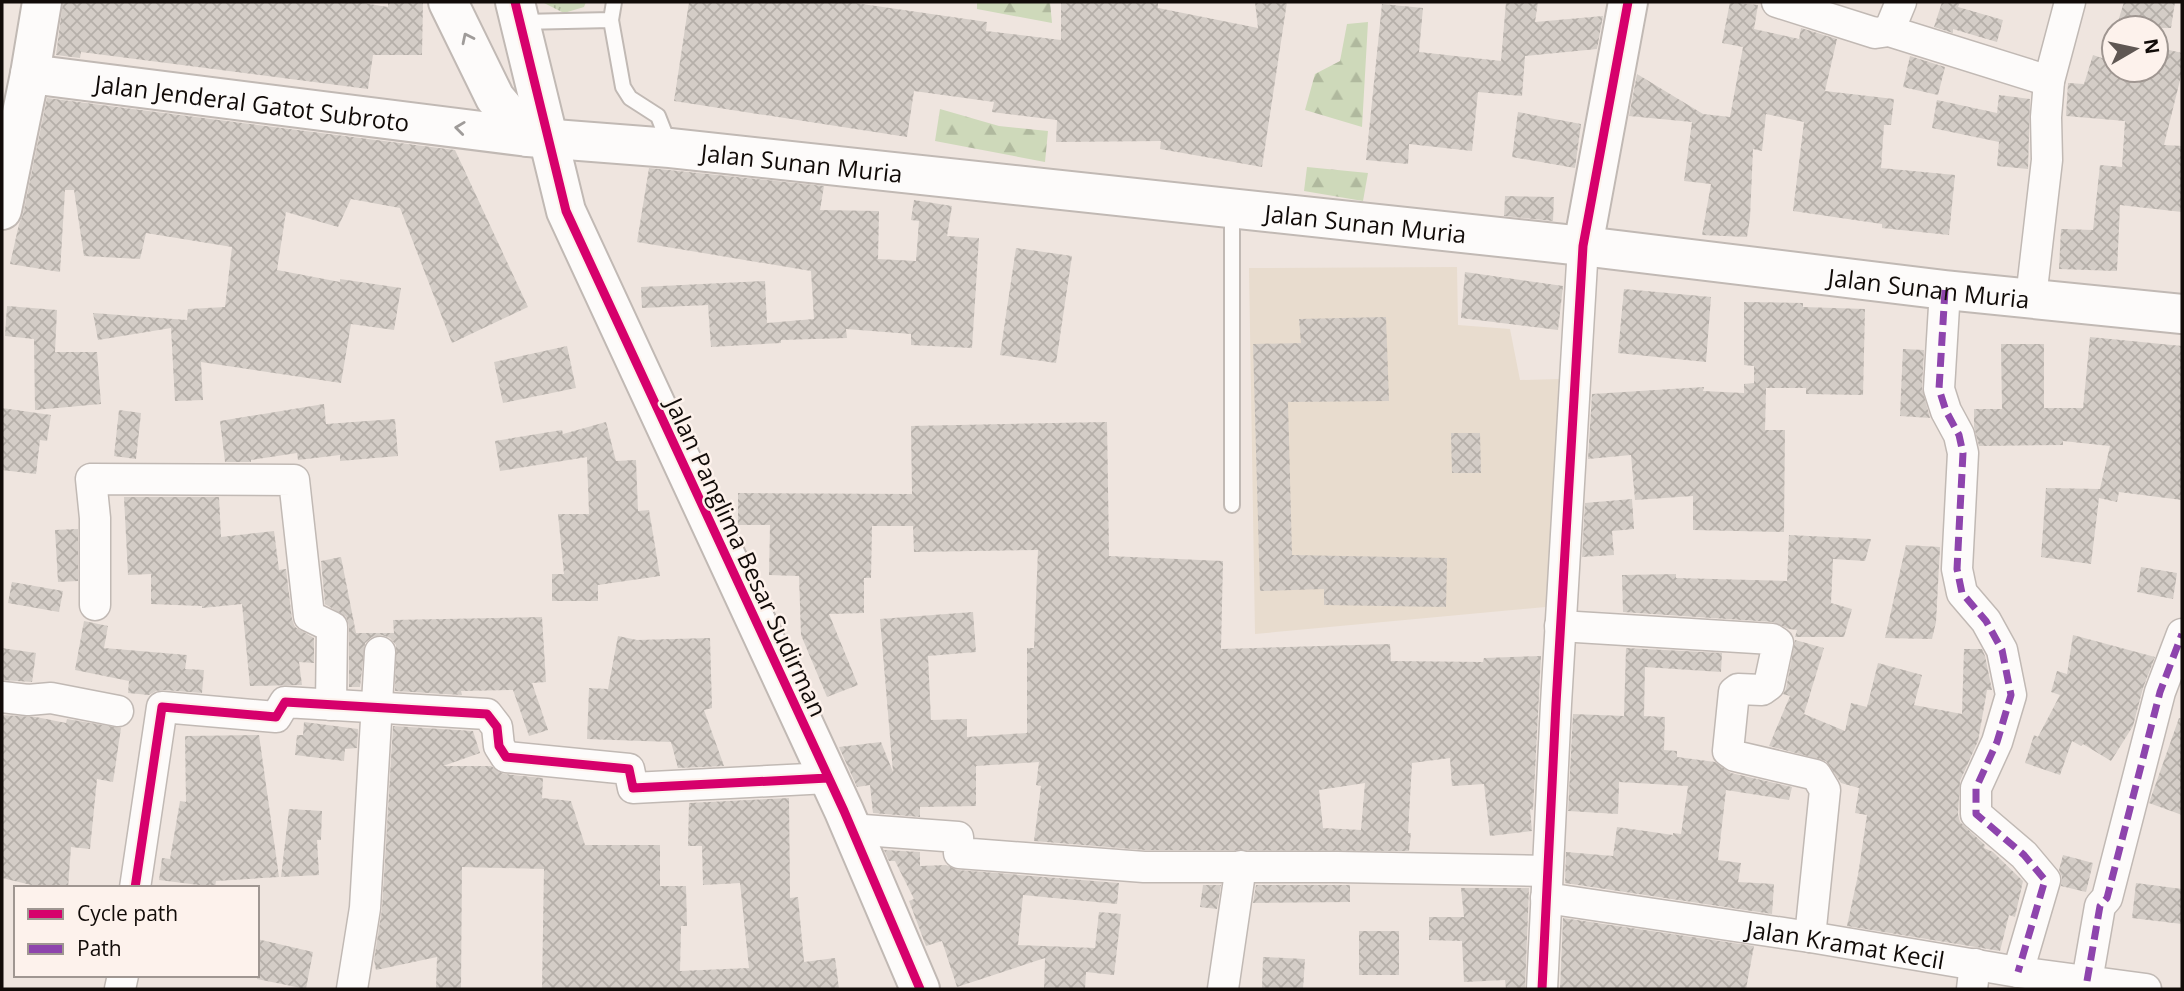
<svg xmlns="http://www.w3.org/2000/svg" width="2184" height="991" font-family="'Open Sans',sans-serif">
<defs>
<pattern id="grass-tufts" width="24" height="20" patternUnits="userSpaceOnUse" patternTransform="scale(1.75)"><rect width="24" height="20" fill="#ced9ba"/><path d="M3 7l-1-3M5 7V3M7 7l1-3M15 17l-1-3M17 17v-4M19 17l1-3" fill="none" stroke="#b0b99e"/></pattern>
<pattern id="forest-firs" width="22" height="20" patternUnits="userSpaceOnUse" patternTransform="scale(1.75)"><rect width="22" height="20" fill="#ced9ba"/><path d="M5 1l3.5 6h-7zM16 11l3.5 6h-7z" fill="#b0b99e"/></pattern>
<pattern id="building-cross-hatch" width="8" height="8" patternUnits="userSpaceOnUse" patternTransform="scale(1.75)"><rect width="8" height="8" fill="#d4cdc7"/><path d="M0 0l8 8M0 8l8-8" fill="none" stroke="#b5afa9"/></pattern>
</defs>
<rect width="100%" height="100%" fill="#efe5df"/>
<path fill="#e8dcce" d="M 1457,267 L 1458,325 L 1510,329 L 1520,380 L 1560,379 L 1556,606 L 1255,634 L 1249,268 Z"/>
<path fill="url(#grass-tufts)" d="M 542,2 L 586,2 L 584,7 L 564,13 Z"/>
<path fill="url(#forest-firs)" d="M 977,2 L 1050,2 L 1052,23 L 977,9 Z
M 1368,22 L 1362,127 L 1305,110 L 1315,74 L 1340,61 L 1347,24 Z
M 940,109 L 999,126 L 1048,131 L 1045,162 L 935,141 Z
M 1307,167 L 1368,173 L 1363,201 L 1304,191 Z"/>
<path fill="url(#building-cross-hatch)" fill-rule="evenodd" d="M 63,2 L 357,2 L 388,7 L 388,2 L 423,2 L 422,55 L 373,55 L 368,89 L 81,52 L 80,58 L 56,55 Z
M 689,2 L 848,2 L 987,22 L 986,31 L 1061,40 L 1061,2 L 1158,2 L 1158,8 L 1258,28 L 1255,2 L 1287,2 L 1262,167 L 1160,149 L 1161,141 L 1056,142 L 1057,120 L 992,112 L 994,102 L 914,91 L 907,137 L 674,101 Z
M 1506,2 L 1538,2 L 1535,22 L 1603,16 L 1597,49 L 1525,56 L 1522,96 L 1478,92 L 1472,151 L 1409,144 L 1408,164 L 1366,160 L 1382,4 L 1423,8 L 1419,52 L 1501,61 Z
M 1730,2 L 1758,5 L 1754,29 L 1799,39 L 1801,28 L 1837,39 L 1825,91 L 1894,99 L 1891,125 L 1884,125 L 1881,168 L 1955,175 L 1949,235 L 1882,228 L 1882,224 L 1793,211 L 1804,122 L 1766,114 L 1762,151 L 1753,149 L 1750,218 L 1747,237 L 1702,235 L 1711,184 L 1684,181 L 1692,122 L 1629,116 L 1637,74 L 1703,114 L 1730,117 L 1743,47 L 1722,43 Z
M 1942,2 L 1960,2 L 1958,7 L 2003,20 L 1997,42 L 1953,29 L 1953,33 L 1934,27 Z
M 2124,2 L 2175,2 L 2171,28 L 2116,28 Z
M 2156,47 L 2182,53 L 2182,72 L 2164,145 L 2182,146 L 2182,212 L 2120,205 L 2117,271 L 2059,269 L 2061,229 L 2093,230 L 2100,165 L 2122,167 L 2125,121 L 2066,116 L 2068,83 L 2084,84 L 2093,55 L 2114,62 L 2114,70 L 2156,70 Z
M 1910,56 L 1945,67 L 1938,95 L 1903,87 Z
M 1999,95 L 2030,99 L 2028,169 L 1997,166 L 1999,142 L 1932,128 L 1937,100 L 1997,113 Z
M 47,98 L 455,150 L 528,307 L 452,343 L 400,208 L 351,199 L 338,227 L 286,212 L 277,270 L 340,282 L 340,279 L 401,288 L 394,330 L 351,324 L 341,383 L 201,362 L 203,400 L 175,401 L 171,328 L 98,340 L 93,313 L 187,320 L 188,309 L 225,307 L 232,247 L 146,233 L 140,259 L 84,256 L 74,190 L 65,190 L 60,272 L 10,264 L 19,224 L 23,214 Z
M 1518,112 L 1581,124 L 1575,168 L 1512,157 Z
M 649,168 L 824,186 L 820,210 L 879,211 L 878,259 L 916,261 L 919,221 L 911,220 L 914,200 L 952,206 L 947,236 L 979,238 L 972,348 L 911,345 L 911,334 L 846,329 L 847,338 L 781,340 L 781,343 L 711,347 L 708,305 L 642,308 L 641,287 L 765,281 L 767,323 L 814,319 L 811,271 L 637,242 Z
M 1505,196 L 1554,197 L 1553,221 L 1504,216 Z
M 1016,248 L 1072,256 L 1056,363 L 1000,355 Z
M 1465,272 L 1563,286 L 1558,330 L 1461,318 Z
M 1624,289 L 1711,297 L 1706,362 L 1618,353 Z
M 1744,302 L 1803,303 L 1803,307 L 1865,309 L 1863,395 L 1806,394 L 1806,388 L 1766,388 L 1765,430 L 1785,430 L 1784,532 L 1693,530 L 1693,496 L 1635,500 L 1631,455 L 1588,459 L 1592,394 L 1704,387 L 1703,391 L 1744,393 L 1744,384 L 1754,383 L 1754,366 L 1744,365 Z
M 7,306 L 57,310 L 55,352 L 97,352 L 101,404 L 35,410 L 34,339 L 5,336 Z
M 1386,317 L 1389,401 L 1288,402 L 1292,555 L 1447,558 L 1446,607 L 1324,605 L 1324,589 L 1260,591 L 1253,344 L 1301,343 L 1299,319 Z
M 2090,337 L 2182,346 L 2182,500 L 2119,492 L 2117,502 L 2099,498 L 2091,564 L 2041,557 L 2046,488 L 2100,489 L 2099,493 L 2110,446 L 2063,441 L 2063,445 L 1979,446 L 1974,427 L 1974,409 L 2002,409 L 2001,344 L 2044,344 L 2044,408 L 2083,408 Z
M 567,346 L 576,388 L 503,403 L 494,362 Z
M 1903,349 L 1924,350 L 1922,388 L 1930,418 L 1900,416 Z
M 324,404 L 326,424 L 395,419 L 398,456 L 340,461 L 340,455 L 298,460 L 297,453 L 251,460 L 251,462 L 225,462 L 220,421 Z
M 2,408 L 51,415 L 47,441 L 40,440 L 36,474 L 2,470 Z
M 119,410 L 141,413 L 136,459 L 114,456 Z
M 606,422 L 616,461 L 636,460 L 638,511 L 649,510 L 660,576 L 598,585 L 598,601 L 552,601 L 552,574 L 564,574 L 558,514 L 589,514 L 587,457 L 500,471 L 495,441 L 562,430 L 563,434 Z
M 1107,422 L 1109,556 L 1223,561 L 1221,649 L 1390,644 L 1391,661 L 1483,662 L 1484,658 L 1541,656 L 1533,810 L 1530,809 L 1532,831 L 1490,836 L 1484,784 L 1452,786 L 1450,758 L 1412,763 L 1408,833 L 1411,833 L 1409,851 L 1145,850 L 1034,841 L 1041,786 L 1036,785 L 1039,762 L 976,766 L 976,806 L 920,807 L 920,817 L 873,813 L 870,785 L 857,787 L 839,747 L 881,742 L 893,772 L 880,619 L 973,612 L 976,652 L 928,656 L 931,720 L 967,719 L 967,737 L 1027,733 L 1027,648 L 1034,648 L 1038,550 L 914,552 L 913,526 L 872,526 L 871,578 L 864,578 L 864,613 L 829,614 L 858,685 L 827,697 L 801,635 L 799,576 L 769,575 L 770,525 L 738,525 L 738,493 L 912,494 L 911,426 ZM 1365,783 L 1361,830 L 1323,828 L 1319,790 Z
M 1451,433 L 1480,433 L 1481,473 L 1452,473 Z
M 124,497 L 219,497 L 221,537 L 274,531 L 279,570 L 286,569 L 292,619 L 295,627 L 314,638 L 314,663 L 299,662 L 302,685 L 250,686 L 242,604 L 202,608 L 202,606 L 151,604 L 151,574 L 128,575 Z
M 1632,499 L 1634,529 L 1612,531 L 1614,555 L 1582,557 L 1585,503 Z
M 78,529 L 78,581 L 58,582 L 55,530 Z
M 1789,535 L 1871,539 L 1865,561 L 1833,559 L 1831,603 L 1852,609 L 1844,637 L 1795,637 L 1797,630 L 1789,629 L 1773,622 L 1623,612 L 1622,575 L 1676,574 L 1676,578 L 1787,581 Z
M 1906,545 L 1940,547 L 1936,622 L 1932,639 L 1885,638 Z
M 341,557 L 356,633 L 394,633 L 393,620 L 542,617 L 546,682 L 532,683 L 548,730 L 529,736 L 513,690 L 461,691 L 462,695 L 395,691 L 396,645 L 390,638 L 382,635 L 372,637 L 365,643 L 360,687 L 349,687 L 349,626 L 346,617 L 325,604 L 321,561 Z
M 2141,567 L 2177,573 L 2173,599 L 2137,592 Z
M 12,582 L 63,591 L 59,612 L 8,603 Z
M 84,621 L 108,626 L 104,648 L 187,655 L 185,669 L 204,670 L 202,693 L 164,690 L 156,691 L 149,695 L 128,693 L 129,681 L 75,670 Z
M 2073,635 L 2155,657 L 2143,688 L 2133,726 L 2111,761 L 2083,744 L 2081,746 L 2072,741 L 2060,775 L 2025,763 L 2034,735 L 2038,737 L 2060,695 L 2051,692 L 2057,671 L 2067,674 Z
M 618,636 L 637,640 L 710,638 L 712,708 L 704,710 L 724,766 L 678,768 L 671,742 L 587,739 L 589,688 L 608,689 Z
M 1795,640 L 1824,648 L 1804,714 L 1845,731 L 1851,703 L 1867,707 L 1878,663 L 1922,675 L 1914,705 L 1962,714 L 1964,649 L 1982,649 L 1985,656 L 1992,690 L 1987,690 L 1978,741 L 1960,781 L 1958,814 L 1960,822 L 1985,845 L 1984,848 L 1993,852 L 2023,881 L 2015,917 L 2009,915 L 2000,951 L 1847,926 L 1858,875 L 1867,815 L 1855,813 L 1859,788 L 1841,783 L 1826,761 L 1769,746 L 1790,696 L 1783,694 L 1786,689 Z
M 2,648 L 36,653 L 32,682 L 2,680 Z
M 1626,648 L 1722,653 L 1721,672 L 1645,667 L 1644,716 L 1665,717 L 1664,750 L 1677,751 L 1677,757 L 1715,762 L 1731,773 L 1792,787 L 1789,800 L 1726,790 L 1718,860 L 1741,863 L 1738,882 L 1774,884 L 1772,914 L 1565,883 L 1566,852 L 1613,856 L 1617,827 L 1673,835 L 1673,833 L 1681,834 L 1688,786 L 1619,782 L 1618,814 L 1568,811 L 1573,714 L 1624,716 Z
M 2,715 L 36,717 L 66,723 L 67,719 L 121,728 L 113,782 L 97,779 L 90,849 L 71,847 L 68,888 L 44,888 L 2,878 Z
M 2179,718 L 2182,719 L 2182,815 L 2149,803 Z
M 304,722 L 358,729 L 357,748 L 345,749 L 344,761 L 295,755 L 297,735 L 303,735 Z
M 393,726 L 473,731 L 480,753 L 443,766 L 491,766 L 504,774 L 543,778 L 542,798 L 571,801 L 585,845 L 660,845 L 660,886 L 686,886 L 687,926 L 681,926 L 680,971 L 749,968 L 740,883 L 703,885 L 702,846 L 688,846 L 689,803 L 789,798 L 790,898 L 798,897 L 804,962 L 835,958 L 839,989 L 542,989 L 544,869 L 462,867 L 461,989 L 436,989 L 437,957 L 376,970 L 374,960 L 382,909 Z
M 259,735 L 279,877 L 216,881 L 215,887 L 159,880 L 162,858 L 170,859 L 180,801 L 186,802 L 185,736 Z
M 289,809 L 322,811 L 321,840 L 317,840 L 319,875 L 281,877 Z
M 884,850 L 920,852 L 920,866 L 946,865 L 958,870 L 1119,883 L 1117,904 L 1023,895 L 1018,945 L 1095,948 L 1099,912 L 1121,914 L 1114,975 L 1086,972 L 1085,989 L 1044,989 L 1045,958 L 957,987 L 942,941 L 926,946 L 909,901 L 914,899 L 895,861 L 889,861 Z
M 2063,855 L 2093,863 L 2086,892 L 2061,886 L 2062,877 L 2059,870 Z
M 2136,883 L 2182,889 L 2182,924 L 2132,918 Z
M 1203,885 L 1221,885 L 1217,909 L 1200,907 Z
M 1256,885 L 1350,885 L 1350,902 L 1253,903 Z
M 1461,888 L 1529,888 L 1525,989 L 1506,989 L 1505,980 L 1464,982 L 1462,941 L 1429,940 L 1429,917 L 1464,917 Z
M 1563,918 L 1754,946 L 1746,989 L 1560,989 Z
M 1359,931 L 1399,931 L 1399,975 L 1359,975 Z
M 257,939 L 313,952 L 306,989 L 257,979 Z
M 1263,957 L 1305,959 L 1303,989 L 1262,989 Z"/>
<g fill="none" stroke-linecap="round" stroke-linejoin="round">
<g stroke="#c1b9b4" stroke-width="18">
<path id="lane" d="M 614,2 L 611,20 L 623,87 L 630,98 L 658,116 L 669,144
M 521,22 L 611,20
M 1232,210 L 1232,505"/>
</g>
<g stroke="#c1b9b4" stroke-width="33">
<g id="street">
<path d="M 1777,2 L 1875,33 L 1889,31 L 2049,81"/>
<path d="M 1889,31 L 1901,2"/>
<path d="M 1945,290 L 1939,389 L 1946,411 L 1959,435 L 1963,453 L 1957,569 L 1962,593 L 1986,621 L 2002,650 L 2011,695 L 1997,742 L 1976,788 L 1976,814 L 2024,855 L 2045,880 L 2018,972"/>
<path d="M 2031,298 L 2047,160 L 2046,117 L 2049,81 L 2070,2"/>
<path d="M 95,605 L 95,518 L 91,479 L 294,480 L 309,616 L 332,627 L 331,705"/>
<path d="M 1560,626 L 1772,639 L 1778,643 L 1769,685 L 1762,690 L 1738,689 L 1734,692 L 1728,751 L 1735,756 L 1816,775 L 1825,790 L 1810,937"/>
<path d="M 2,697 L 28,700 L 51,698 L 118,711"/>
<path d="M 850,829 L 958,837 L 959,853 L 1144,867 L 1338,867 L 1547,871"/>
<path d="M 135,888 L 162,707 L 276,717 L 285,702 L 487,714 L 497,727 L 499,746 L 506,757 L 629,769 L 633,788 L 828,778"/>
<path id="s1" d="M 1546,898 L 1810,937 L 2018,972 L 2146,989"/>
<path d="M 2087,981 L 2100,906 L 2107,898 L 2160,692 L 2182,634"/>
<path d="M 120,989 L 123,975"/>
<path d="M 352,989 L 365,908 L 380,652"/>
<path d="M 1223,989 L 1241,866"/>
<path d="M 1542,989 L 1556,704 L 1583,246"/>
<path d="M 1972,989 L 1975,964"/>
</g>
</g>
<g stroke="#c1b9b4" stroke-width="42">
<g id="secondary">
<path d="M 448,2 L 495,98 L 528,137"/>
<path d="M 515,2 L 566,211 L 844,811 L 920,989"/>
<path id="s2" d="M 30,74 L 528,137 L 670,148 L 1583,246 L 1945,290 L 2182,314"/>
<path d="M 2,210 L 30,74 L 42,2"/>
<path d="M 1583,246 L 1628,2"/>
</g>
</g>
<use href="#lane" stroke="#fdfbfa" stroke-width="14"/>
<use href="#street" stroke="#fdfbfa" stroke-width="30"/>
<use href="#secondary" stroke="#fdfbfa" stroke-width="38"/>
<path stroke="#8e44ad" stroke-width="7" stroke-dasharray="14 7" stroke-linecap="butt" d="M 1945,290 L 1939,389 L 1946,411 L 1959,435 L 1963,453 L 1957,569 L 1962,593 L 1986,621 L 2002,650 L 2011,695 L 1997,742 L 1976,788 L 1976,814 L 2024,855 L 2045,880 L 2018,972
M 2087,981 L 2100,906 L 2107,898 L 2160,692 L 2182,634"/>
<g stroke="#fdf2ec" stroke-width="13">
<path id="cycleway" d="M 515,2 L 566,211 L 844,811 L 920,989
M 135,888 L 162,707 L 276,717 L 285,702 L 487,714 L 497,727 L 499,746 L 506,757 L 629,769 L 633,788 L 828,778
M 1542,989 L 1556,704 L 1583,246 L 1628,2"/>
</g>
<use href="#cycleway" stroke="#d6006c" stroke-width="9"/>
</g>
<defs><path id="oneway-chevron" d="M-2-3.5L2.5 0L-2 3.5" fill="none" stroke-width="1.6" stroke-linecap="round" stroke-linejoin="round" transform="scale(1.75)"/></defs>
<g stroke="#9f9b99">
<use href="#oneway-chevron" transform="translate(467 38) rotate(-116)"/>
<use href="#oneway-chevron" transform="translate(460 128) rotate(-173)"/>
</g>
<g text-anchor="middle" dominant-baseline="central" stroke-width="5" stroke-linejoin="round" paint-order="stroke">
<g font-size="24" fill="#110b08" stroke="#fdf2ec">
<text stroke="none"><textPath href="#s2" startOffset="224">Jalan Jenderal Gatot Subroto</textPath></text>
<text stroke="none"><textPath href="#s2" startOffset="777">Jalan Sunan Muria</textPath></text>
<text stroke="none"><textPath href="#s2" startOffset="1344">Jalan Sunan Muria</textPath></text>
<text stroke="none"><textPath href="#s2" startOffset="1911">Jalan Sunan Muria</textPath></text>
<text transform="translate(747 557) rotate(65)">Jalan Panglima Besar Sudirman</text>
<text stroke="none"><textPath href="#s1" startOffset="303">Jalan Kramat Kecil</textPath></text>
</g>
</g>
<rect width="2184" height="991" fill="none" stroke="#110b08" stroke-width="7"/>
<rect x="14" y="886" width="245" height="91" fill="#fdf2ec" stroke="#9f9691" stroke-width="2"/>
<rect x="28" y="909" width="35" height="10" fill="#d6006c" stroke="#9f9691" stroke-width="2"/>
<text x="77" y="921" font-size="21" fill="#110b08">Cycle path</text>
<rect x="28" y="944" width="35" height="10" fill="#8e44ad" stroke="#9f9691" stroke-width="2"/>
<text x="77" y="956" font-size="21" fill="#110b08">Path</text>
<g transform="translate(2135 49) rotate(81)"><circle r="33" fill="#fdf2ec" stroke="#9f9691" stroke-width="2"/>
<path d="M0-5L12 26L0 18L-12 26Z" fill="#5f5753"/>
<text y="-10" font-size="19" font-weight="bold" text-anchor="middle" fill="#110b08">N</text>
</g>
</svg>
